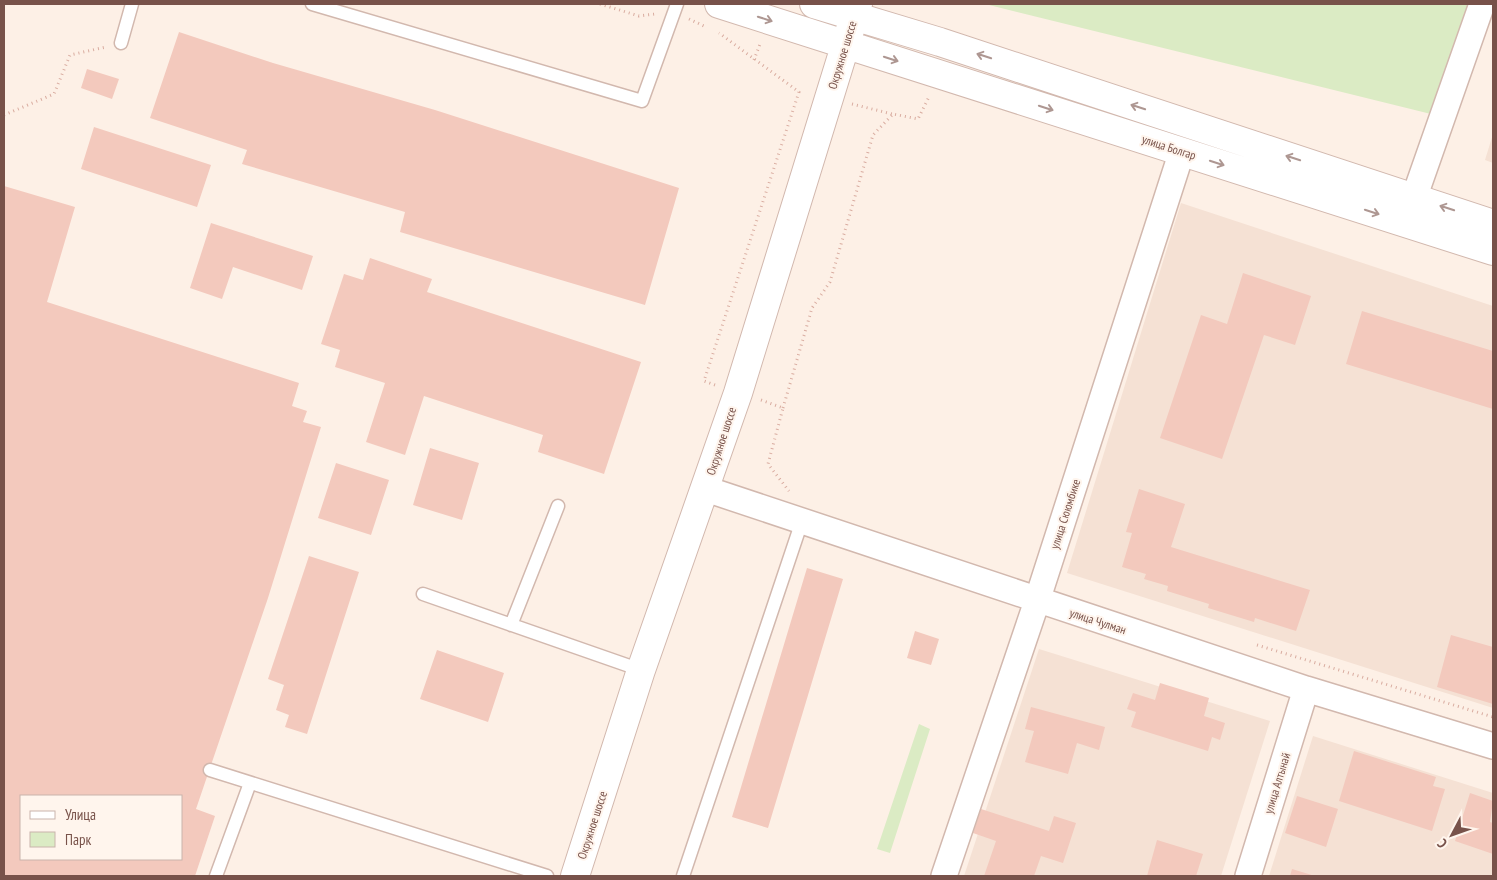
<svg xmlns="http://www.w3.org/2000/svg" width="1497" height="880" font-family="'PT Sans Narrow',sans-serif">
<rect width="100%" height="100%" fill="#fdf0e6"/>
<path fill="#f5e1d4" d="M 1493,134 L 1493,163 L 1485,160 Z
M 1181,203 L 1493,306 L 1493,708 L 1067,573 Z
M 1039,649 L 1270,721 L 1221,876 L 964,876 Z
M 1313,736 L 1493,793 L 1493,876 L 1269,876 Z"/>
<path fill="#dbebc4" d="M 985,4 L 1471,4 L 1435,115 Z
M 919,724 L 930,729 L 890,853 L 877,849 Z"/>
<path fill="#f3c9bd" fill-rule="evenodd" d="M 179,32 L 273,63 L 435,110 L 679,188 L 645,305 L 400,232 L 405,212 L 242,164 L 247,150 L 150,118 Z
M 87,69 L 119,79 L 112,99 L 81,88 Z
M 94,127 L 211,165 L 197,207 L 81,169 Z
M 4,186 L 75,207 L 47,302 L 299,383 L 292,406 L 307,411 L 303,422 L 321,427 L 268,598 L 196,809 L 215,816 L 195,876 L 4,876 ZM 21,796 L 181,796 L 181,859 L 21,859 Z
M 211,223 L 313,256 L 302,290 L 233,267 L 222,299 L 190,288 Z
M 370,258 L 432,279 L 427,292 L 641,362 L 604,474 L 538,452 L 543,435 L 424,396 L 405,455 L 366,442 L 385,383 L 335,367 L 340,350 L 321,344 L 344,274 L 363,280 Z
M 1243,273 L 1311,296 L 1295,345 L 1264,335 L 1222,459 L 1160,438 L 1201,315 L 1227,324 Z
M 1362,311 L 1493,351 L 1493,409 L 1346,364 Z
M 430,448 L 479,463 L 462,520 L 413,505 Z
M 336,463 L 389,480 L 371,535 L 318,518 Z
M 1139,489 L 1185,504 L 1171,547 L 1310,590 L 1296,631 L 1255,618 L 1254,622 L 1208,608 L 1209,604 L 1167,591 L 1168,586 L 1144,579 L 1146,574 L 1122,567 L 1132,533 L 1126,532 Z
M 309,556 L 359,572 L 307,734 L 285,727 L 289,715 L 276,710 L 284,685 L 268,679 Z
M 807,568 L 843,579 L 768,828 L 732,817 Z
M 915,631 L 939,639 L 931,665 L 907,658 Z
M 1451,635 L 1493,647 L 1493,704 L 1437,687 Z
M 437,650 L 504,673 L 488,722 L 420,699 Z
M 1160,683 L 1209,698 L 1204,716 L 1225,723 L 1220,740 L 1212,737 L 1208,751 L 1131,727 L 1136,712 L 1127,709 L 1133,693 L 1155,700 Z
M 1031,707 L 1105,727 L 1099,750 L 1077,743 L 1068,774 L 1025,762 L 1034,731 L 1025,729 Z
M 1354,751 L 1436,777 L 1433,786 L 1445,789 L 1432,831 L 1339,801 Z
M 1470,793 L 1493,801 L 1490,822 L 1493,823 L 1493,854 L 1455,841 Z
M 1297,796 L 1338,809 L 1326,847 L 1285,833 Z
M 981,809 L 1049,831 L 1054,816 L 1076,823 L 1063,863 L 1041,856 L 1034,876 L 984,876 L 996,841 L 973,833 Z
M 1157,840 L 1203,854 L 1196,876 L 1147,876 Z
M 1292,869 L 1315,876 L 1290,876 Z"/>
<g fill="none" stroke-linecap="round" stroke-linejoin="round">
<g stroke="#d2b8ae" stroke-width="15">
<path id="service" d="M 312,4 L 642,101 L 677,4
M 121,43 L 132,4
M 423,594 L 641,670
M 511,625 L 558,506
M 210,770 L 547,876
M 216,876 L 250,783
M 683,876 L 802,521"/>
</g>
<g stroke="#d2b8ae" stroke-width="28">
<path id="minor" d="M 1414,198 L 1482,4
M 706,489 L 1306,689 L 1493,746
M 944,876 L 1037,601 L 1182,151
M 1248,876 L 1306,689"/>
</g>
<g stroke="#d2b8ae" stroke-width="30">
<path id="tertiary" d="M 719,4 L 1493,251
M 814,4 L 940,42 L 1493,224
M 575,876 L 641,670 L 738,393 L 858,4"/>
</g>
<path stroke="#d9aca0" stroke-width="3" stroke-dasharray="1 4" stroke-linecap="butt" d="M 600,4 L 639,16 L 655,14
M 689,19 L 704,26
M 754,60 L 760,44
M 852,104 L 892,114
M 4,115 L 54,94 L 70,55 L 106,47
M 715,385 L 704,381 L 799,92 L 719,33
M 761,400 L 783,408 L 768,464 L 789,491
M 783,408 L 812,308 L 830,282 L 873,135 L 893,114 L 918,119 L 929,97
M 1257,645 L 1493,717"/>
<use href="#service" stroke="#fff" stroke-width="12"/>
<use href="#minor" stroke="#fff" stroke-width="25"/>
<use href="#tertiary" stroke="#fff" stroke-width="28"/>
</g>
<defs><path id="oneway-shaft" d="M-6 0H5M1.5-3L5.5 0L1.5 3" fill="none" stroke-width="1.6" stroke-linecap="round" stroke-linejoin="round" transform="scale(1.25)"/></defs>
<g stroke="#ae9792">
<use href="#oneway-shaft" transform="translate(765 19) rotate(18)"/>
<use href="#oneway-shaft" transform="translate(984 56) rotate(-162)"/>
<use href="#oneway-shaft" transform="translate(891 59) rotate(18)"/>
<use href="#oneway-shaft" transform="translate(1138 107) rotate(-162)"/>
<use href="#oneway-shaft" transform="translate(1046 108) rotate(18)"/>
<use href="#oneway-shaft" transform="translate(1293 158) rotate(-162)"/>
<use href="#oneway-shaft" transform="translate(1217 163) rotate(18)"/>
<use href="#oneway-shaft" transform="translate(1447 208) rotate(-162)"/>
<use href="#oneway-shaft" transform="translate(1372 212) rotate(18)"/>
</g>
<g text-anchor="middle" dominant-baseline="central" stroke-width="4" stroke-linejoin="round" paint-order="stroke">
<g font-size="12" fill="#78524a" stroke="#fff5ed">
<text transform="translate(842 55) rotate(-73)">Окружное шоссе</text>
<text transform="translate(1169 147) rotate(18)">улица Болгар</text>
<text transform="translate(721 441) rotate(-72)">Окружное шоссе</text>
<text transform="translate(1065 514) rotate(-72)">улица Сююмбике</text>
<text transform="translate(1098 621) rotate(18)">улица Чулман</text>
<text transform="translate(1277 783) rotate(-73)">улица Алтынай</text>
<text transform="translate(592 825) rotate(-72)">Окружное шоссе</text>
</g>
</g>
<rect width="1497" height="880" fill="none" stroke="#78524a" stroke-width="10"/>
<rect x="20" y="795" width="162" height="65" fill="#fff5ed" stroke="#c9b4ac"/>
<rect x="30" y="811" width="25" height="8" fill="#ffffff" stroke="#c9b4ac"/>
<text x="65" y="820" font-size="15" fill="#78524a">Улица</text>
<rect x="30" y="832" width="25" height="15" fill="#dbebc4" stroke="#c9b4ac"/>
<text x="65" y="845" font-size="15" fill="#78524a">Парк</text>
<g transform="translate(1452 835) rotate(229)" stroke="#fff5ed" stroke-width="4" paint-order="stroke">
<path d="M0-4L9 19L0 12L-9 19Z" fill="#78524a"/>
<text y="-8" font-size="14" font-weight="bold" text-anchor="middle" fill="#78524a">С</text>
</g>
</svg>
